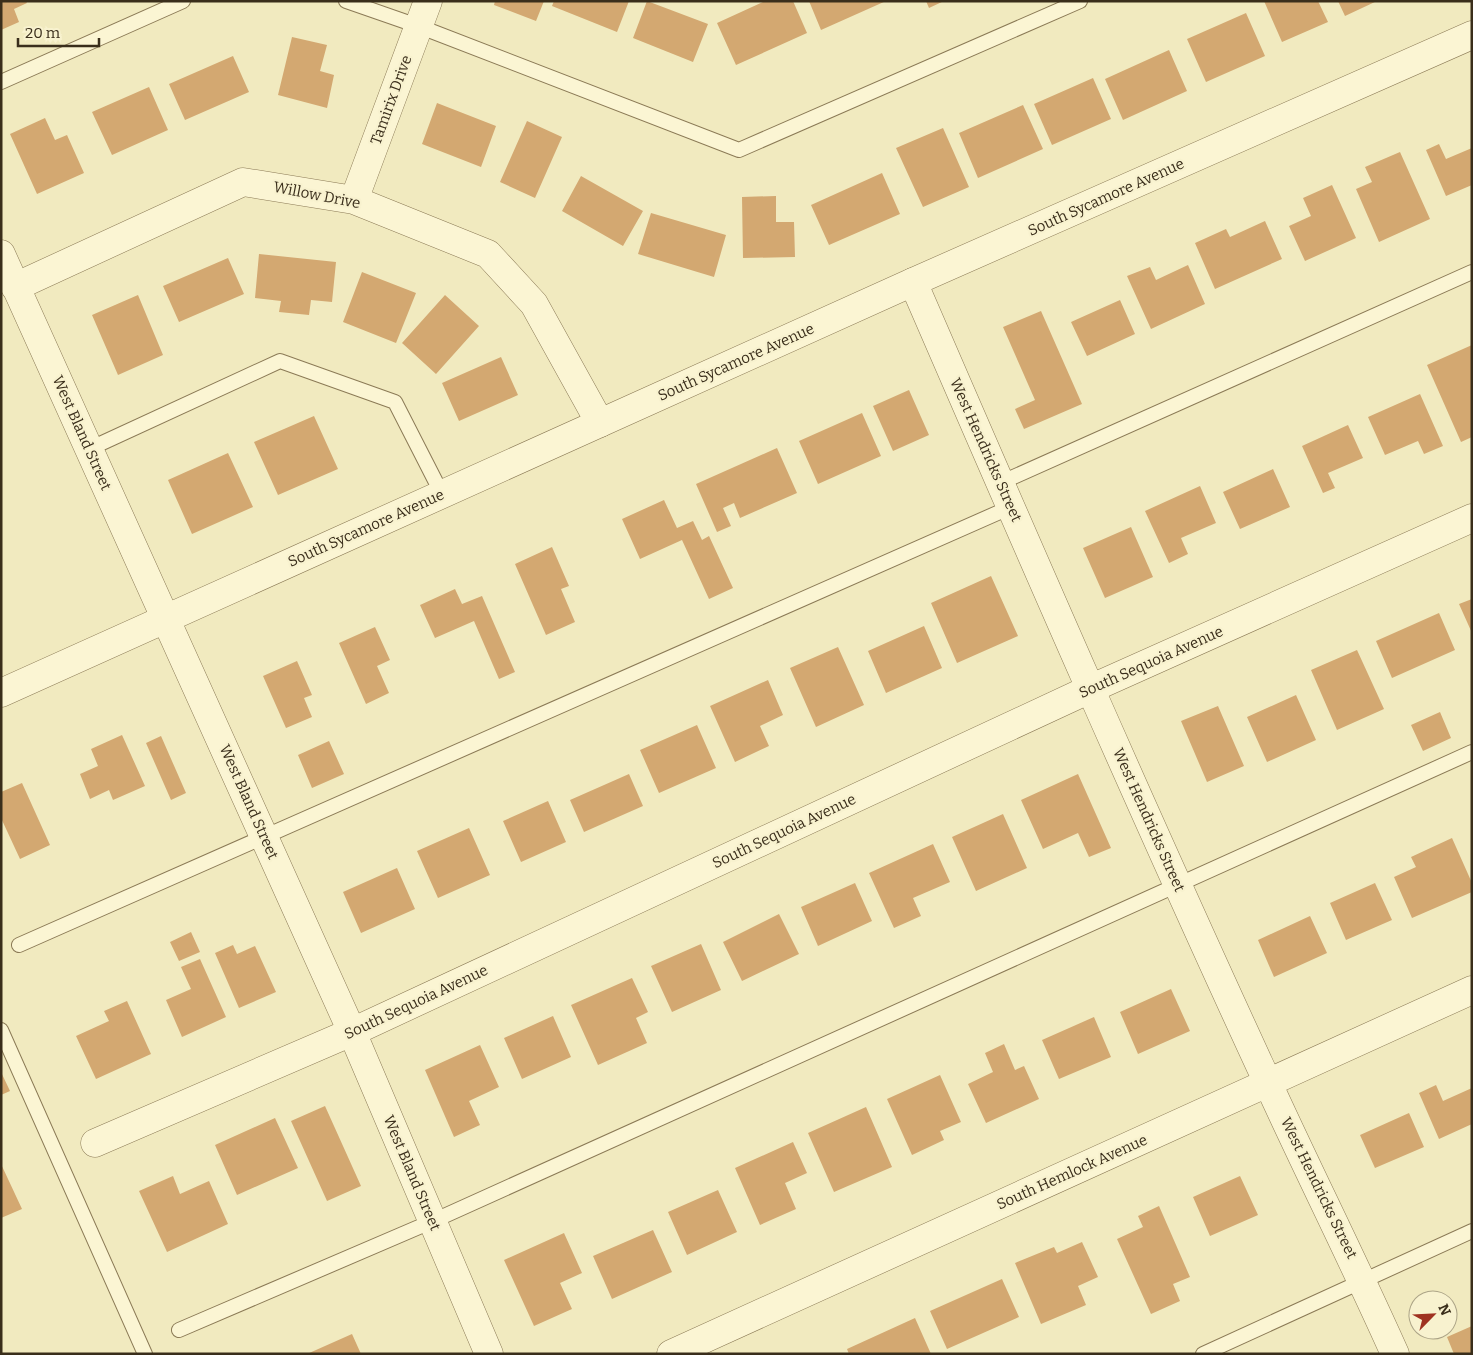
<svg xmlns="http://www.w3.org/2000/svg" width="1473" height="1355" font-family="Bitter,serif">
<rect width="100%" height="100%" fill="#f1eabf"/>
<path fill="#d3a871" d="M 1,1 L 26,1 L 27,3 L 14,9 L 19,22 L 1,30 Z
M 495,1 L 544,1 L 536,21 L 494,5 Z
M 554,1 L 629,1 L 617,32 L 552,6 Z
M 647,1 L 708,24 L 693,62 L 633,38 Z
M 765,1 L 793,1 L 807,33 L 736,65 L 717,23 Z
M 809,1 L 886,1 L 821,30 Z
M 926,1 L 944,1 L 929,8 Z
M 1264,1 L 1318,1 L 1328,22 L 1282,42 Z
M 1338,1 L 1377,1 L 1345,16 Z
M 1246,13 L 1265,56 L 1206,82 L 1187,39 Z
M 292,37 L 327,45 L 320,71 L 334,75 L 327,108 L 278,95 Z
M 1169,50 L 1187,91 L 1123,120 L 1105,79 Z
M 233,56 L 249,92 L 185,120 L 169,84 Z
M 1093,78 L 1111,119 L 1052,145 L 1034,104 Z
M 149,87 L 168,130 L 112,155 L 92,112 Z
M 437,103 L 496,126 L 481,167 L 422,144 Z
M 1023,105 L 1043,149 L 978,178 L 959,133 Z
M 45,118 L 55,140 L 67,135 L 84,173 L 37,194 L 10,134 Z
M 527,121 L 562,137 L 535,198 L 500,182 Z
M 943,128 L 969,187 L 923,207 L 896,148 Z
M 1439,144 L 1446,159 L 1472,148 L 1472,185 L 1446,196 L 1426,150 Z
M 1400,152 L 1430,219 L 1379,242 L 1356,189 L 1372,182 L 1365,167 Z
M 882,173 L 900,214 L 829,245 L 811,205 Z
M 581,176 L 643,211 L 623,246 L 562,211 Z
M 1332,185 L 1356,238 L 1305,261 L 1289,226 L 1311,216 L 1303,198 Z
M 776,196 L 776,222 L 794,222 L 795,257 L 743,258 L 742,197 Z
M 651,213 L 726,235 L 714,277 L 638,254 Z
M 1265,221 L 1282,259 L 1215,289 L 1195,243 L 1226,229 L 1230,237 Z
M 259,254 L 336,262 L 332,302 L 311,300 L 309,315 L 279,312 L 281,301 L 255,298 Z
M 228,258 L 244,294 L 179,322 L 163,286 Z
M 1188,265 L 1205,304 L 1151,329 L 1127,276 L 1150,267 L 1156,280 Z
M 362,272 L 416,293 L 396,343 L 343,322 Z
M 138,295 L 163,355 L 118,375 L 92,315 Z
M 445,295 L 479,326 L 436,374 L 402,343 Z
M 1120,300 L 1135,334 L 1087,356 L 1071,322 Z
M 1041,311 L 1082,404 L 1024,429 L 1015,409 L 1035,400 L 1003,327 Z
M 1472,345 L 1472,437 L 1461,442 L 1427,365 Z
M 501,357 L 518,395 L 459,421 L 442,383 Z
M 909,390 L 929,435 L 893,451 L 873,406 Z
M 1420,394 L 1443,446 L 1424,454 L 1418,441 L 1385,455 L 1368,417 Z
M 862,413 L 881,456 L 818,484 L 799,441 Z
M 314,416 L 338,469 L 278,495 L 254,442 Z
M 1348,425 L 1363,458 L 1328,473 L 1335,488 L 1323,493 L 1302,446 Z
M 777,448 L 797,493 L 740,518 L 734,503 L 723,508 L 731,526 L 717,532 L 696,484 Z
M 228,453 L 253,507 L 192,534 L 168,480 Z
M 1273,469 L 1290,507 L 1240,529 L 1223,492 Z
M 1200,486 L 1216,523 L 1181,538 L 1188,554 L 1169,563 L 1145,511 Z
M 664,500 L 677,528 L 693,521 L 702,540 L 709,536 L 733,588 L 709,599 L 682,540 L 640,559 L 622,519 Z
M 1131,527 L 1153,577 L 1105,598 L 1083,548 Z
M 552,547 L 569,586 L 561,589 L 575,622 L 546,635 L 515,564 Z
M 991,576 L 1018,636 L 957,663 L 931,603 Z
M 455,589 L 462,604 L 482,596 L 515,672 L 499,679 L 474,621 L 435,638 L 420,605 Z
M 1472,599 L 1472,633 L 1459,604 Z
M 1439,613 L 1455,650 L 1392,678 L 1376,641 Z
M 924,626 L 942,668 L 886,693 L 868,651 Z
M 375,627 L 390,660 L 377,666 L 389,693 L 366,704 L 339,643 Z
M 838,647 L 864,705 L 816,727 L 790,668 Z
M 1357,650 L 1384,709 L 1337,730 L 1311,670 Z
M 297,661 L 312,695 L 304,698 L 312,717 L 286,728 L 263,676 Z
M 768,680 L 783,715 L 760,726 L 769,746 L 735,762 L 710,706 Z
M 1296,695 L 1316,740 L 1267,762 L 1247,717 Z
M 1218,706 L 1244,766 L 1207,782 L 1181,721 Z
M 1440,712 L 1451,738 L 1423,751 L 1411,725 Z
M 697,725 L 716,768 L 659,793 L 640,750 Z
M 122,735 L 145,786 L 113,800 L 109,790 L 90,799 L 80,774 L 98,766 L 91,749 Z
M 161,736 L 186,793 L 171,800 L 146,743 Z
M 329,741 L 344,774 L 312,788 L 298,755 Z
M 629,774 L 643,806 L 584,832 L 570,800 Z
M 1078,774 L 1111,848 L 1089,857 L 1078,833 L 1043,849 L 1021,800 Z
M 22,783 L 50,845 L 20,859 L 1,818 L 1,792 Z
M 548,801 L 566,842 L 521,862 L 503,821 Z
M 1003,814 L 1027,868 L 976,891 L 952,837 Z
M 469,828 L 490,875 L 438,898 L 417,851 Z
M 1452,838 L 1472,883 L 1472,892 L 1412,918 L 1394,877 L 1416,867 L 1411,857 Z
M 933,844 L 950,882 L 913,898 L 921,916 L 894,928 L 869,873 Z
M 397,868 L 415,909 L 361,933 L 343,892 Z
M 855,883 L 872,921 L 818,946 L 801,907 Z
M 1375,883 L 1392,920 L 1346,940 L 1330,903 Z
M 779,914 L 799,954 L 742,981 L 723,942 Z
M 1310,916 L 1327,953 L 1274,977 L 1258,940 Z
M 191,932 L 200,952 L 179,961 L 170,942 Z
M 701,944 L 721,990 L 672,1012 L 651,966 Z
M 233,945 L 237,954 L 255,946 L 276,992 L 239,1008 L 215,953 Z
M 200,959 L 226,1017 L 182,1037 L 166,1000 L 191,989 L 181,967 Z
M 632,978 L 648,1012 L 636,1018 L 647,1043 L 598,1065 L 571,1005 Z
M 1171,989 L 1190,1031 L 1138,1054 L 1120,1012 Z
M 127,1001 L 151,1054 L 96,1079 L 76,1036 L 109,1021 L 104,1011 Z
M 553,1016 L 571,1057 L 522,1079 L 504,1038 Z
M 1094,1017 L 1111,1057 L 1059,1079 L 1042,1040 Z
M 1004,1044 L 1015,1070 L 1024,1066 L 1039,1099 L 986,1123 L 968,1084 L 993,1072 L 985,1053 Z
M 480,1045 L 499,1087 L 469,1101 L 480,1125 L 454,1137 L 425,1070 Z
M 1,1072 L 10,1091 L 1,1095 Z
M 940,1075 L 961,1122 L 940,1131 L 944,1140 L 912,1155 L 887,1099 Z
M 1436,1085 L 1443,1101 L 1472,1088 L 1472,1124 L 1439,1139 L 1419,1093 Z
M 325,1106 L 361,1186 L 327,1201 L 291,1121 Z
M 866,1107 L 892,1167 L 834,1192 L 808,1133 Z
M 1409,1113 L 1424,1147 L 1375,1168 L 1360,1135 Z
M 275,1118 L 298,1168 L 237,1195 L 215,1145 Z
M 793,1142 L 807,1173 L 785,1183 L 796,1209 L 760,1225 L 735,1168 Z
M 1,1164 L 22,1209 L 1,1218 Z
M 173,1176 L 180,1194 L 209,1181 L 228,1224 L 167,1252 L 139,1191 Z
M 1240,1176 L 1258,1215 L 1210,1236 L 1193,1197 Z
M 718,1190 L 737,1232 L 687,1255 L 668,1212 Z
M 1159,1206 L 1190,1277 L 1173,1284 L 1180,1301 L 1151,1314 L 1117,1239 L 1143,1227 L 1138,1216 Z
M 653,1230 L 672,1272 L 612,1299 L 593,1256 Z
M 564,1233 L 582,1273 L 560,1283 L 572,1309 L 534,1326 L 504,1260 Z
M 1082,1242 L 1098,1277 L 1078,1286 L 1086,1305 L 1041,1324 L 1015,1263 L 1054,1247 L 1057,1253 Z
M 1002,1279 L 1019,1317 L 947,1349 L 930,1311 Z
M 915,1318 L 931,1354 L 849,1354 L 847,1349 Z
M 1472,1326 L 1472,1354 L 1454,1354 L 1447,1337 Z
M 352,1334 L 361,1354 L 307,1354 Z"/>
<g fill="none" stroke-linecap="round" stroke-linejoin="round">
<g stroke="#8b7a56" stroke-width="16">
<path id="service" d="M 346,1 L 418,26 L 739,150 L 1080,1
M 1,82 L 183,1
M 89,449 L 280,361 L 395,402 L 442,494
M 1000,483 L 1472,272
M 19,945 L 1011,507
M 1,1030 L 145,1354
M 179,1330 L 433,1221 L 1472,752
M 1203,1354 L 1472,1231"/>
</g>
<g stroke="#8b7a56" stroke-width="29">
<path id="minor" d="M 354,200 L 428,1
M 913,282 C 1029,550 1145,817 1267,1081 C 1309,1173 1354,1262 1395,1354
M 15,287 L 243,182 L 354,200 L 488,254 L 534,304 L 600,423
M 95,1143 L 352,1032 L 1090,689 L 1472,518
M 671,1354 L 1472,990"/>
</g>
<g stroke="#8b7a56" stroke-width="29">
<path id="tertiary" d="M 1,254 L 352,1032 L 489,1354
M 1,693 L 913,282 L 1472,35"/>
</g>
<use href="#service" stroke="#fbf5d3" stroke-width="14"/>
<use href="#minor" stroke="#fbf5d3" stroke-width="28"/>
<use href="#tertiary" stroke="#fbf5d3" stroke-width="28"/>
</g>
<g text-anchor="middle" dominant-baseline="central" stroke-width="4.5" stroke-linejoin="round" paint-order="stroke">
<g font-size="15" fill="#3a2e1b" stroke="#f8f2cf">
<text transform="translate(391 100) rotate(-70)">Tamirix Drive</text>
<text transform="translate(317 195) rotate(11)">Willow Drive</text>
<text transform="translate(1106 197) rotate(-24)">South Sycamore Avenue</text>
<text transform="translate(736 362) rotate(-24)">South Sycamore Avenue</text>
<text transform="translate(82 433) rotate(66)">West Bland Street</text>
<text transform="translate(986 450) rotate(66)">West Hendricks Street</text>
<text transform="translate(366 528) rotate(-24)">South Sycamore Avenue</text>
<text transform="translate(1151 662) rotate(-24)">South Sequoia Avenue</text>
<text transform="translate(249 802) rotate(66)">West Bland Street</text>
<text transform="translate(1149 820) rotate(66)">West Hendricks Street</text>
<text transform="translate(784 831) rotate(-25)">South Sequoia Avenue</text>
<text transform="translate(416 1002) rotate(-25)">South Sequoia Avenue</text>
<text transform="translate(1072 1172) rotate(-24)">South Hemlock Avenue</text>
<text transform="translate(412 1173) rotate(67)">West Bland Street</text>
<text transform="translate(1319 1188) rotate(64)">West Hendricks Street</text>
</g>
</g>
<rect width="1473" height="1355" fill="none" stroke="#3a2e1b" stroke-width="5"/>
<g transform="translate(1433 1315) rotate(66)"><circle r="24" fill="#f8f2cf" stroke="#aca487"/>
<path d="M0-4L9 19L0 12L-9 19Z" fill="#9f3221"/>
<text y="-8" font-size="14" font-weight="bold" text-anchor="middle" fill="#3a2e1b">N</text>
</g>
<path d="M18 38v8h81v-8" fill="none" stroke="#3a2e1b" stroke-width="2.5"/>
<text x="25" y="38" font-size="15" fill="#3a2e1b" stroke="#f8f2cf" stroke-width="4" paint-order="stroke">20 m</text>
</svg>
